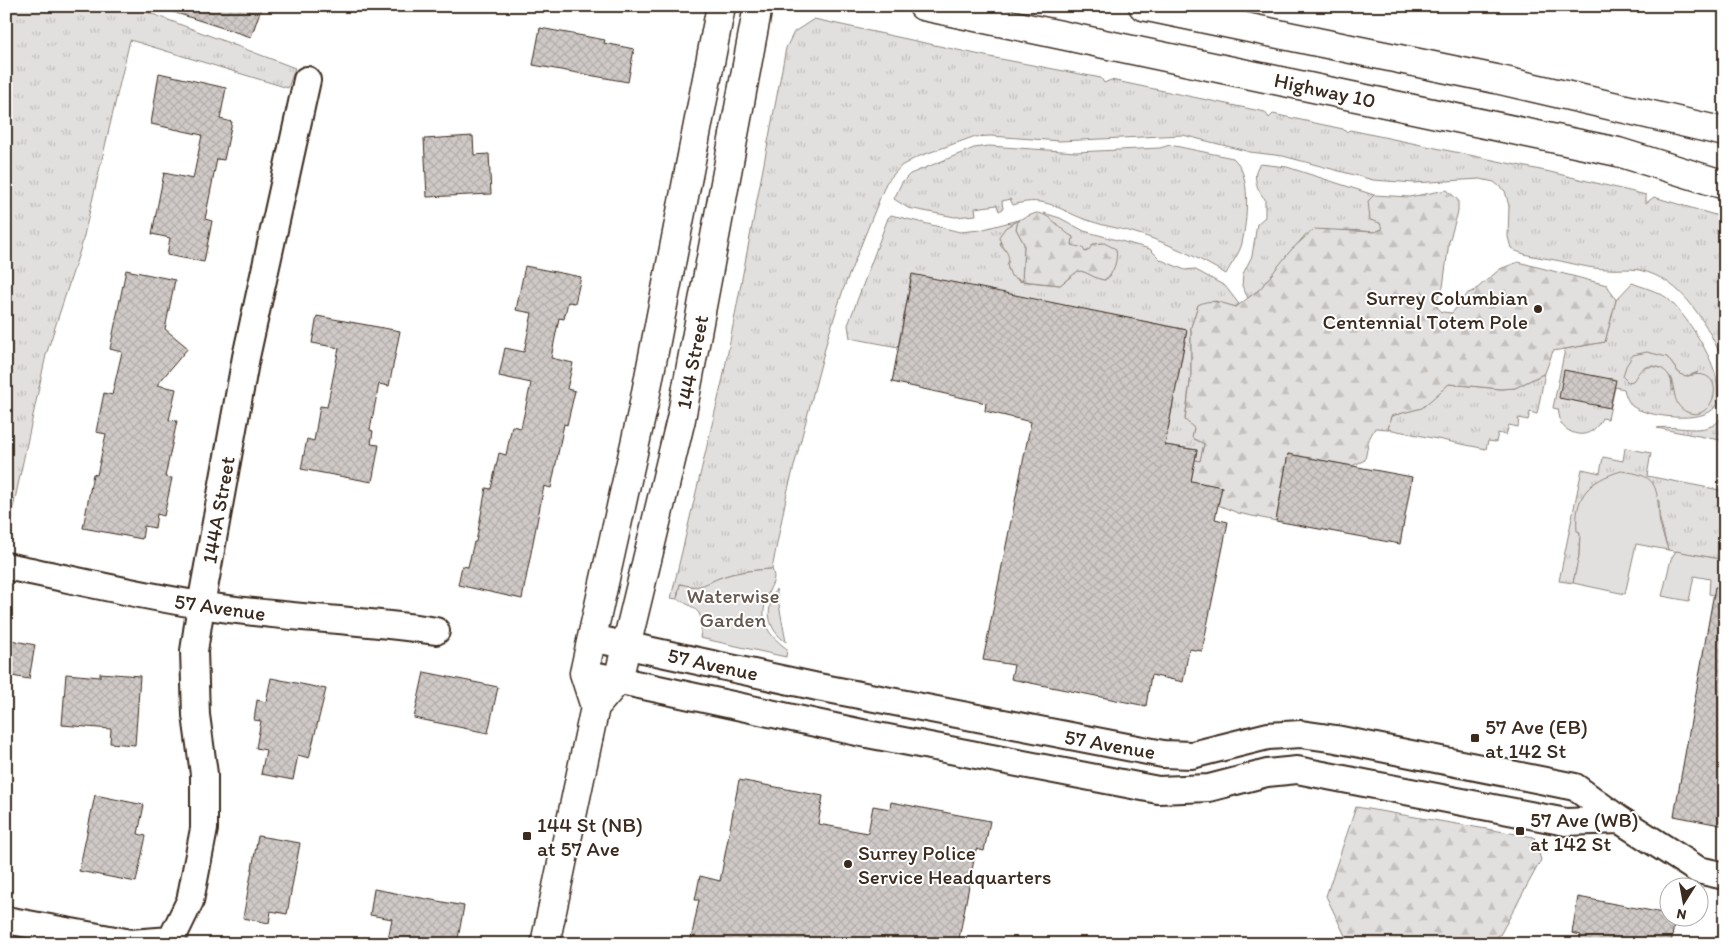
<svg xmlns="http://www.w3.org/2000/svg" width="1731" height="950" font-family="Itim,sans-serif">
<defs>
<pattern id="grass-tufts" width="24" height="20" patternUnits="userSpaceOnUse" patternTransform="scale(1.25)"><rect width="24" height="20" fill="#e2e0de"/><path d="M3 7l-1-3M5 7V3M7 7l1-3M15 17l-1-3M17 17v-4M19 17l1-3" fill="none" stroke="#c3c0be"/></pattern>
<pattern id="forest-firs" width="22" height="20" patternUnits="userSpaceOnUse" patternTransform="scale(1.25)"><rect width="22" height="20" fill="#e2e0de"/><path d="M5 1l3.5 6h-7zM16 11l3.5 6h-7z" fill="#c3c0be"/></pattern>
<pattern id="building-cross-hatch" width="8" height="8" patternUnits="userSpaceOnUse" patternTransform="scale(1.25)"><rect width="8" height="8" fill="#cfcac7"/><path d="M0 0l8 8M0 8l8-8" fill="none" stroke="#b3aeaa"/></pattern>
</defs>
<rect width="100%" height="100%" fill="#fff"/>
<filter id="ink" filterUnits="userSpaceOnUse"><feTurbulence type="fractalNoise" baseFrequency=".02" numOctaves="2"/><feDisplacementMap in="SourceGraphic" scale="10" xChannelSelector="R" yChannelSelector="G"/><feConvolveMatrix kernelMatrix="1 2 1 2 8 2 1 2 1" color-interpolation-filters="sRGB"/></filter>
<g filter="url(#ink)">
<path fill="url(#grass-tufts)" stroke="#8e857e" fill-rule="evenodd" d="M 6,6 L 143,6 L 142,10 L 295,68 L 288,88 L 130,40 L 82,244 L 46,355 L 6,541 Z
M 814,19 L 990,57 L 1101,78 L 1104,83 L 1111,80 L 1265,112 L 1269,118 L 1273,114 L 1343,129 L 1346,132 L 1350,130 L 1550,172 L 1646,195 L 1646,203 L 1654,197 L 1725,218 L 1725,365 C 1708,326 1684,279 1639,270 C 1629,268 1618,270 1608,269 C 1590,269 1572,263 1555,260 C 1541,257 1522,256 1511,248 L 1508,237 L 1509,206 L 1505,191 L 1494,182 L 1480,179 L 1414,183 L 1373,180 L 1283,156 L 1250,152 L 1183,135 L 1060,141 L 991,136 L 973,137 L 917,157 L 901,166 L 886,183 L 843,290 L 828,337 L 787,493 L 772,569 C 757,570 740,571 725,576 C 703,583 706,591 680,584 L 677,599 L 671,598 L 723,378 L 786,48 L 794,32 Z
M 1170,145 L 1233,158 C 1252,173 1247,221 1242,243 C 1240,253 1231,264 1226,274 C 1199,258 1172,245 1142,235 C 1125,229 1107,227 1090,221 C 1060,212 1048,194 1013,205 L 1010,199 L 1002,201 L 1003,209 L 999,211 L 997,205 L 975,208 L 976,215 L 955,217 L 908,208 L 894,199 L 902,182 L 910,174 L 974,148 L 989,146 L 1076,152 L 1160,148 Z
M 1260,164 L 1287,167 L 1374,195 L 1368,201 L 1383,229 L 1375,232 L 1347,230 L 1306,234 L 1260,289 L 1248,298 L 1242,286 L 1243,274 L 1252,256 L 1257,224 L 1265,217 L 1265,199 C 1257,191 1251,174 1260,164 Z
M 1044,213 L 1060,218 L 1084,231 L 1150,249 L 1161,260 L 1185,270 L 1194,269 L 1225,286 L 1239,304 L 1235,307 L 1215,301 L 1198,305 L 1191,327 L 1191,375 L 1185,419 L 1194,428 L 1204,444 L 1200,461 L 1195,460 L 1197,450 L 1165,445 L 1187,330 L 912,275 L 898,347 L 850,338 L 848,325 L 888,218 L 891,215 L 960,232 L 980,230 L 1018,220 L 1005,228 L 1000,244 L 1008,253 L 1018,281 L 1060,285 L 1078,271 C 1088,271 1094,279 1105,280 L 1111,275 L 1088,251 L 1085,252 L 1072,245 L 1073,237 C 1063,232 1050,222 1044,213 Z
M 1632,283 C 1642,287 1658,291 1667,298 C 1688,316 1731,380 1715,407 C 1704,424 1646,417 1632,406 C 1628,402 1625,394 1624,389 L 1615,387 L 1608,419 L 1602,418 C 1593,438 1574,439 1561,424 L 1558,409 L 1553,408 L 1565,349 L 1605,342 L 1616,300 ZM 1667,357 L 1678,372 L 1685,377 L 1698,372 L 1672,391 C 1673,371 1660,362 1641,369 Z
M 1545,373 L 1537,414 L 1530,412 L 1528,420 L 1519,418 L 1518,427 L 1509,425 L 1506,435 L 1498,433 L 1496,442 L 1488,441 L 1486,449 L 1388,429 L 1391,416 L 1421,408 L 1449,384 L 1501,389 L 1515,388 Z
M 1725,412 L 1725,441 L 1657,428 C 1679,424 1712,440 1725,412 Z
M 1625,448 L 1651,453 L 1647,476 L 1725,491 L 1725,560 L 1668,550 L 1659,516 L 1659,501 L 1580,531 L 1579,556 L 1573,583 L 1559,581 L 1582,469 L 1600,473 L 1603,457 L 1623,461 Z"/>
<path fill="url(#forest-firs)" stroke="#8e857e" d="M 1447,190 L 1458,200 L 1458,212 L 1449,242 L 1443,287 L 1438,297 L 1437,307 L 1442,312 L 1452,313 L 1468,293 L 1474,291 L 1500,269 L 1518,262 L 1607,285 L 1616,300 L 1605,342 L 1553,351 L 1545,373 L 1515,388 L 1501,389 L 1449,384 L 1422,408 L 1391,416 L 1388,429 L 1375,428 L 1369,439 L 1365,460 L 1352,466 L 1288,454 L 1276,521 L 1238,513 L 1218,505 L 1222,487 L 1191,481 L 1195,460 L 1200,461 L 1204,444 L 1192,438 L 1194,428 L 1185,420 L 1191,375 L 1191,327 L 1198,305 C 1210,298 1222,303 1236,307 L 1260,289 L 1291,250 L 1314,229 L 1375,232 L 1382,229 L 1380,223 L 1370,220 L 1368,201 L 1374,195 L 1409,197 Z
M 1036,213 C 1050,213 1060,230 1073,237 L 1072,245 L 1083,248 L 1085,252 L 1088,251 L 1093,244 L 1104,243 L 1116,249 C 1118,261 1114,272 1105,280 C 1093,279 1088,271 1078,271 L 1060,285 L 1022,281 L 1024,244 L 1016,229 L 1018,220 Z
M 1356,807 L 1534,837 L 1541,860 L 1500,935 L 1483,944 L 1349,944 L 1326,896 Z"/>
<path fill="#e2e0de" stroke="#8e857e" d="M 1018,220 L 1016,229 L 1024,244 L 1022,281 L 1011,276 L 1007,265 C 1013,254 1001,248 999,237 L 1005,228 Z
M 1647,352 L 1667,357 L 1678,372 L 1685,377 C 1731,361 1716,425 1687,412 C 1672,405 1676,391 1671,379 C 1666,368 1653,362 1642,369 C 1639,371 1636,377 1633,381 L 1628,382 L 1623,377 L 1626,366 L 1633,355 Z
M 1621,471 C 1655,475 1657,483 1659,515 C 1659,526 1665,539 1668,550 L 1636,544 L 1625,594 L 1573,583 L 1579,556 L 1580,532 L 1577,531 C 1574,495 1589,481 1621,471 Z
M 1676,551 L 1725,560 L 1725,597 L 1709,594 L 1710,579 L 1694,576 L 1689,601 L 1662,596 L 1671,559 Z
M 772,569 C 776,579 773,582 769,591 C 758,620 765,632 787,649 L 786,657 L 700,638 C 704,612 700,610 677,599 L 680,584 C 704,590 703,583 725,576 C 740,571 756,570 772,569 Z
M 776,589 L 786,642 C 767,629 765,610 776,589 Z"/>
<path fill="url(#building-cross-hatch)" stroke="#3b2a1e" d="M 168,6 L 262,6 L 251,37 L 167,10 Z
M 540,28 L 605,40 L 604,43 L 634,49 L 628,82 L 533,65 Z
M 159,73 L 226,88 L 220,119 L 232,122 L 224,160 L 217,159 L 205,219 L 212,221 L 204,262 L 167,255 L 170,238 L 152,234 L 164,173 L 193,179 L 202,135 L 151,124 Z
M 473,136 L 474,155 L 489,154 L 491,194 L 427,197 L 424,139 Z
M 525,266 L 581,277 L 575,303 L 568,302 L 564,319 L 559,318 L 551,358 L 573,363 L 567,389 L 575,391 L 567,425 L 564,424 L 551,488 L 544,486 L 522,599 L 458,585 L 462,566 L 468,567 L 474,542 L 476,542 L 486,488 L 491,489 L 499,453 L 506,455 L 512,426 L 521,428 L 531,383 L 499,376 L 505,348 L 524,352 L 532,313 L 516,310 Z
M 126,270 L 175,280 L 165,329 L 188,348 L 157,385 L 176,389 L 169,420 L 177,421 L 165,477 L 172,478 L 164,516 L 157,514 L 155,528 L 144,526 L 142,539 L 83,528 L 93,474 L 97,475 L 106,434 L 96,432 L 104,393 L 112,395 L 122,352 L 110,349 Z
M 912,274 L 1187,330 L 1165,445 L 1197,450 L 1191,481 L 1222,487 L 1215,519 L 1228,522 L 1202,651 L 1189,649 L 1183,682 L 1151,675 L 1146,706 L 1011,679 L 1014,665 L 983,660 L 1031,422 L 985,411 L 986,403 L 892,382 Z
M 317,316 L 400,331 L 389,386 L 379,384 L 370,430 L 373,431 L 371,444 L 379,445 L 372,482 L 301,469 L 307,439 L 314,441 L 320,406 L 327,407 L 339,348 L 312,343 Z
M 1564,370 L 1616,380 L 1610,408 L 1559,398 Z
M 1288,454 L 1412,477 L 1400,544 L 1276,521 Z
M 1715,587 L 1725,588 L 1725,826 L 1674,816 Z
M 6,639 L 35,645 L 29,679 L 6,675 Z
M 424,672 L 498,687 L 488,733 L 414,718 Z
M 100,673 L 140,676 L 135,745 L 110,743 L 111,729 L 62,725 L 66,674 L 100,677 Z
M 271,678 L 326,689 L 309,758 L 298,755 L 293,780 L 261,774 L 266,750 L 256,748 L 261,721 L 254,720 L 257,700 L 266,702 Z
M 739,780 L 823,796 L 818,824 L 868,833 L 873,806 L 890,809 L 891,802 L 990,821 L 984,851 L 976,849 L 958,944 L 690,944 L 699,900 L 695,900 L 700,876 L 720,881 Z
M 95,795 L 144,805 L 138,834 L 146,836 L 136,882 L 79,871 Z
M 258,836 L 300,843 L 287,914 L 271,911 L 269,923 L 243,918 Z
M 374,889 L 464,906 L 457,944 L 387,944 L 392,919 L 370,915 Z
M 1578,897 L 1668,914 L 1668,918 L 1675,918 L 1671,944 L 1634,944 L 1617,940 L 1616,944 L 1579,944 L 1581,935 L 1572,933 Z"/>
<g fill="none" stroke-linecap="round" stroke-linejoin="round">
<g stroke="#3b2a1e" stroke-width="30">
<path id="minor" d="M 6,566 C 71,579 136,595 201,605 C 279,618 358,619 436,631
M 592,638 L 818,687 L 1163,754 L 1192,755 L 1268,736 L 1301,734 L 1336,739 L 1575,787 L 1620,820 L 1698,870 L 1725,876
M 584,673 L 862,733 L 1158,790 L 1209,788 L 1267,773 L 1297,770 L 1566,822 L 1620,820
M 6,920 L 131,943 L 171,940 L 190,901 L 204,829 L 204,774 L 196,715 L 194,651 L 201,605 L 246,357 L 307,80"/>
</g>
<g stroke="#3b2a1e" stroke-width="31">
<path id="major" d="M 595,707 L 618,680 L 681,419 L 758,6
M 545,944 L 595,707 L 584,673 L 643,408 L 721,6"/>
</g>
<g stroke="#3b2a1e" stroke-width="31">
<path id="highway" d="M 923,6 L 1618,152 L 1725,185
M 1143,6 L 1496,79 L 1725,132"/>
</g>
<use href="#minor" stroke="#fff" stroke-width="26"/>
<use href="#major" stroke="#fff" stroke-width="28"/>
<use href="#highway" stroke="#fff" stroke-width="28"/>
</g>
</g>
<g fill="#3b2a1e" stroke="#fff" stroke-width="2">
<circle cx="1538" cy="309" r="5"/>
<rect x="1470" y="733" width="10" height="10" rx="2.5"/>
<rect x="1515" y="826" width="10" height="10" rx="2.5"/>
<rect x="522" y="831" width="10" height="10" rx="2.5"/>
<circle cx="848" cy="864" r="5"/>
</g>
<g text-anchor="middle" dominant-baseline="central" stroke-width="4" stroke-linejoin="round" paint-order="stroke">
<g font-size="21" fill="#3b2a1e" stroke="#fff">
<text transform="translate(1325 90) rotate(12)">Highway 10</text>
<text transform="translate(692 362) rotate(-79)">144 Street</text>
<text transform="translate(218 510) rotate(-80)">144A Street</text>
<text transform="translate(220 607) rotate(8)">57 Avenue</text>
<text transform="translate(713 664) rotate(12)">57 Avenue</text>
<text transform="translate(1110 744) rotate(10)">57 Avenue</text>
</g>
<g font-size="21" fill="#3b2a1e" stroke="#fff" text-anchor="start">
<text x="1528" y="297" text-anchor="end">Surrey Columbian<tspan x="1528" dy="24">Centennial Totem Pole</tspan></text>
<text x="1485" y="726">57 Ave (EB)<tspan x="1485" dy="24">at 142 St</tspan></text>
<text x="1530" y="819">57 Ave (WB)<tspan x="1530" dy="24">at 142 St</tspan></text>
<text x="537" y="824">144 St (NB)<tspan x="537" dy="24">at 57 Ave</tspan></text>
<text x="858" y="852">Surrey Police<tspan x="858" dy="24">Service Headquarters</tspan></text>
</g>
<g font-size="21" fill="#65584e" stroke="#fff">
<text x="733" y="595">Waterwise<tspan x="733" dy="24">Garden</tspan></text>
</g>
</g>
<rect width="1731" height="950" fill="none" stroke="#fff" stroke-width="25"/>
<rect x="12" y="12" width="1706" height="925" fill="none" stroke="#3b2a1e" stroke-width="2" filter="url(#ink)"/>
<g transform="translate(1684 902) rotate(191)"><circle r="24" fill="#ffffff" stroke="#b1aaa5"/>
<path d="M0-4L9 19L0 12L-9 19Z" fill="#3b2a1e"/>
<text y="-8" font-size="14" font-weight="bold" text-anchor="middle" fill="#3b2a1e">N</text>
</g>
</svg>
